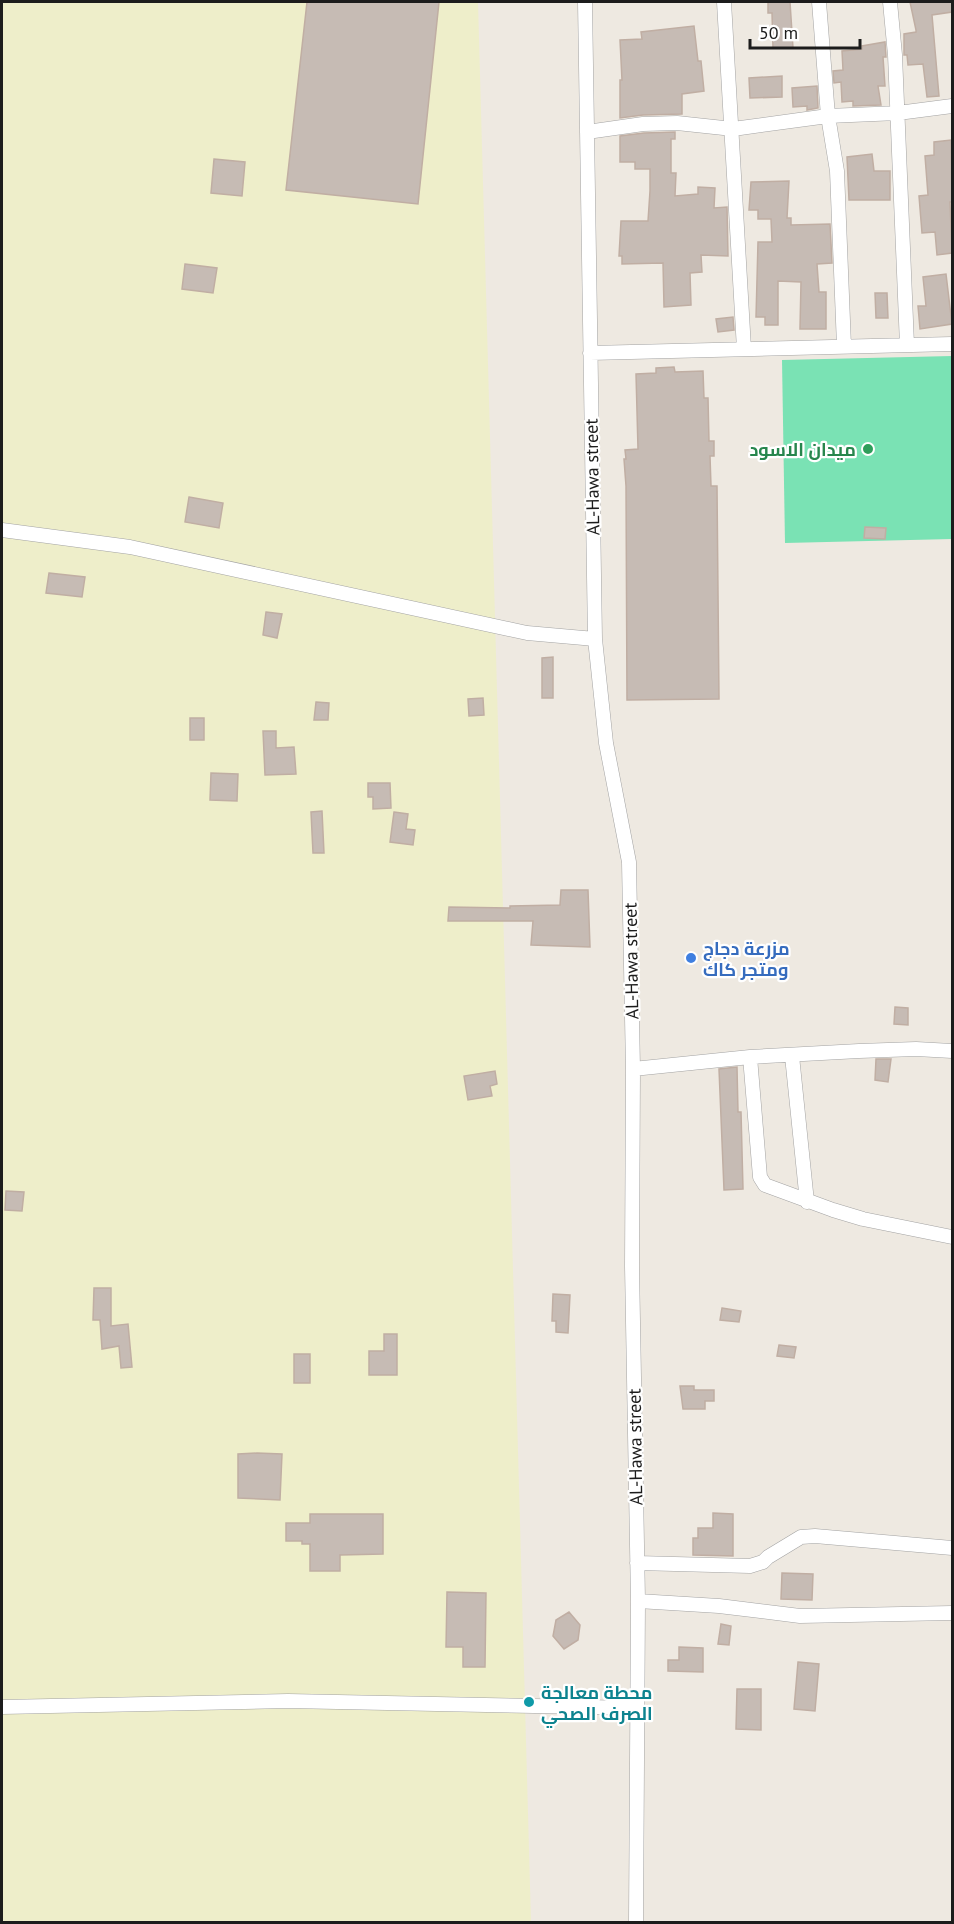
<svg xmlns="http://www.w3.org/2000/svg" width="954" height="1924" font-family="'PT Sans',Cairo,sans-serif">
<rect width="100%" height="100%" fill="#eee9e1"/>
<path fill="#eeeeca" d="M 2,2 L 478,2 L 531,1922 L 2,1922 Z"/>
<path fill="#7ae2b4" d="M 952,356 L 952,539 L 785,543 L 782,360 Z"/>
<path fill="#c6bbb4" stroke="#c0aea3" stroke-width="1.5" d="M 307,2 L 439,2 L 418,204 L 286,190 Z
M 768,2 L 790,2 L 793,48 L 773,48 L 772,13 L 768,13 Z
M 910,2 L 952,2 L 952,12 L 932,15 L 939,96 L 927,97 L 923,64 L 908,65 L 907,55 L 904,55 L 904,34 L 916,32 L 916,30 Z
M 694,26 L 698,61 L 701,61 L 704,91 L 682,94 L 682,114 L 643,115 L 620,118 L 620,80 L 622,80 L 620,40 L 642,39 L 641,32 Z
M 885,42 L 886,57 L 883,57 L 885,86 L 878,86 L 881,105 L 853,106 L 853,101 L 842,102 L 841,82 L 834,83 L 833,71 L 843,70 L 842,51 L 862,49 L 862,46 Z
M 782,76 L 782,97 L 750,98 L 749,78 Z
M 817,86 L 818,108 L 807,110 L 807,106 L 793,107 L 792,88 Z
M 675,132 L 675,139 L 671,139 L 671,173 L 676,173 L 675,196 L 698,194 L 698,187 L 715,188 L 714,208 L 727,207 L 728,256 L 701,255 L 702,272 L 690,273 L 691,305 L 664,307 L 663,263 L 622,264 L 622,256 L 619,256 L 621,221 L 648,221 L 650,191 L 650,169 L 635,169 L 635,162 L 620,162 L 620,136 L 644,133 Z
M 951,140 L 952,202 L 950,202 L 952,253 L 937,255 L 935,232 L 922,233 L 919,196 L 928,195 L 925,156 L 934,155 L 934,142 Z
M 872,154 L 874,171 L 890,171 L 890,200 L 849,200 L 847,157 Z
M 214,159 L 245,162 L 242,196 L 211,193 Z
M 789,181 L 787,218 L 791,218 L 791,225 L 830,224 L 832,263 L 817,264 L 819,292 L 826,292 L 826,329 L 800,329 L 801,282 L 778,281 L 778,325 L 765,325 L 765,317 L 756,317 L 758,242 L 772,242 L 771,219 L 758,219 L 758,210 L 749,210 L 751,182 Z
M 185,264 L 217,268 L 213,293 L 182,289 Z
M 946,274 L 952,324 L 920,329 L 918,306 L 926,306 L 923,277 Z
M 875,293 L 887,293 L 888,318 L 876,318 Z
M 733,317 L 734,330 L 718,332 L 716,319 Z
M 674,367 L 675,372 L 703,371 L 704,398 L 708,398 L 709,441 L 714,441 L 714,456 L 710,456 L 711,486 L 717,486 L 719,699 L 627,700 L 626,486 L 624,459 L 626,459 L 625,450 L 638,449 L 636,374 L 656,373 L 656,368 Z
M 189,497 L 223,503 L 219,528 L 185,522 Z
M 865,527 L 886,528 L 885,539 L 864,538 Z
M 49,573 L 85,577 L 82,597 L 46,593 Z
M 266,612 L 282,614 L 277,638 L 263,635 Z
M 553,657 L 553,698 L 542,698 L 542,658 Z
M 483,698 L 484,715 L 469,716 L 468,699 Z
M 316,702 L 329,703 L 328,720 L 314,720 Z
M 190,718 L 204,718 L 204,740 L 190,740 Z
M 263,731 L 276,731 L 276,748 L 294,747 L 296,774 L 265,775 Z
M 211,773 L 238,774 L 237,801 L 210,800 Z
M 368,783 L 390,783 L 391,808 L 373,809 L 373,797 L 368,797 Z
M 322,811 L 324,853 L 313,853 L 311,812 Z
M 394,812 L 408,814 L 406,829 L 415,830 L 413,845 L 390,842 Z
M 561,890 L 588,890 L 590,947 L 531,945 L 533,921 L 448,921 L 449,907 L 510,908 L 510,906 L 560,905 Z
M 895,1007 L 908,1008 L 908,1025 L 894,1024 Z
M 876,1059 L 891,1059 L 888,1082 L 875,1080 Z
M 737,1067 L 738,1112 L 741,1112 L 743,1189 L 724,1190 L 719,1069 Z
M 495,1071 L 497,1084 L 490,1086 L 492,1096 L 468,1100 L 464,1076 Z
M 6,1191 L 24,1192 L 22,1211 L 5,1210 Z
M 94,1288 L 111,1288 L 111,1326 L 128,1324 L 132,1367 L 121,1368 L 119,1346 L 102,1349 L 100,1320 L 93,1320 Z
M 553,1294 L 570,1295 L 568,1333 L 556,1332 L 556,1321 L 552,1321 Z
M 722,1308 L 741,1311 L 739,1322 L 720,1320 Z
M 384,1334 L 397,1334 L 397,1375 L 369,1375 L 369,1351 L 384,1351 Z
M 779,1345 L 796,1347 L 794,1358 L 777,1356 Z
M 294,1354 L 310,1354 L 310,1383 L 294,1383 Z
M 680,1386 L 694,1386 L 694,1390 L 714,1390 L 714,1401 L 705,1401 L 705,1409 L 683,1409 Z
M 257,1453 L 282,1454 L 280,1500 L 238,1498 L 238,1454 Z
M 713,1513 L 733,1514 L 733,1556 L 693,1555 L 693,1538 L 698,1538 L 698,1528 L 713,1528 Z
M 310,1514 L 383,1514 L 383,1554 L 340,1555 L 340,1571 L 310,1571 L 310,1544 L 302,1544 L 302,1541 L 286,1541 L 286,1523 L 310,1523 Z
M 782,1573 L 813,1574 L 812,1600 L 781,1599 Z
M 447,1592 L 486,1593 L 485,1667 L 463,1667 L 463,1647 L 446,1647 Z
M 569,1612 L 580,1625 L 578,1640 L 564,1649 L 553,1636 L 556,1620 Z
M 721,1624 L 731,1626 L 729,1645 L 718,1644 Z
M 679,1647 L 703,1648 L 703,1672 L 668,1671 L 668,1660 L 679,1660 Z
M 798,1662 L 819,1664 L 815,1711 L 794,1709 Z
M 737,1689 L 761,1689 L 761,1730 L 736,1729 Z"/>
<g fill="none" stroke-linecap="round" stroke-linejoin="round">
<g stroke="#a3a3a3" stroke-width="15">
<path id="minor" d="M 585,2 L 595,639 L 606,743 L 629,862 L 633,1069 L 632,1266 L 638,1601 L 636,1922
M 724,2 L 744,349
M 819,2 L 828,116 L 837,171 L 844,346
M 890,2 L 895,55 L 907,345
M 587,132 L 643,124 L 677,123 L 733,129 L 828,116 L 898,113 L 952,106
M 590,353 L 952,344
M 2,530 L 130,547 L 527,633 L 595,639
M 792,1056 L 807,1202
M 750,1057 L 760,1177 L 765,1185 L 833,1210 L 863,1219 L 952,1237
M 633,1069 L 750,1057 L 859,1051 L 916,1049 L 952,1051
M 637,1563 L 750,1566 L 763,1562 L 768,1557 L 801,1537 L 815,1536 L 952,1548
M 638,1601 L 719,1606 L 800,1616 L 952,1613
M 2,1707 L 288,1701 L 637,1708"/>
</g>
<use href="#minor" stroke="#fff" stroke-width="14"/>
</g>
<circle fill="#2e9e5b" stroke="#fff" stroke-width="2" cx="868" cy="449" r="6"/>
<circle fill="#3f7fe0" stroke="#fff" stroke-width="2" cx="691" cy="958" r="6"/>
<circle fill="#0f9aa8" stroke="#fff" stroke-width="2" cx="529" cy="1702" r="6"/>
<g text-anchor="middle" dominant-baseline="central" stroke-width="4.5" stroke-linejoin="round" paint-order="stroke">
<g font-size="18" font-weight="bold" fill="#27864d" stroke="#fff" text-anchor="end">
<text x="856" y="449">ميدان الاسود</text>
</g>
<g font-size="18" fill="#1c1c1c" stroke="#fff">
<text transform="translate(592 477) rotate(-91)">AL-Hawa street</text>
<text transform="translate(631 961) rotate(-91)">AL-Hawa street</text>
<text transform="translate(635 1447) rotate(-91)">AL-Hawa street</text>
</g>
<g font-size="18" font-weight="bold" fill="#366cbe" stroke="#fff" text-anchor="start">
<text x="703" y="948">مزرعة دجاج<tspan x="703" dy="21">ومتجر كاك</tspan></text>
</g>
<g font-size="18" font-weight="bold" fill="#0d838f" stroke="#fff" text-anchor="start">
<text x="541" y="1692">محطة معالجة<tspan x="541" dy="21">الصرف الصحي</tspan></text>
</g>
</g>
<rect width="954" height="1924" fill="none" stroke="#1c1c1c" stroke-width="6"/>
<path d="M750 39v9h110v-9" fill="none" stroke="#1c1c1c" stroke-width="3"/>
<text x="759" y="39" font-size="18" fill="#1c1c1c" stroke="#ffffff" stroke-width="4.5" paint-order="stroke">50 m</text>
</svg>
